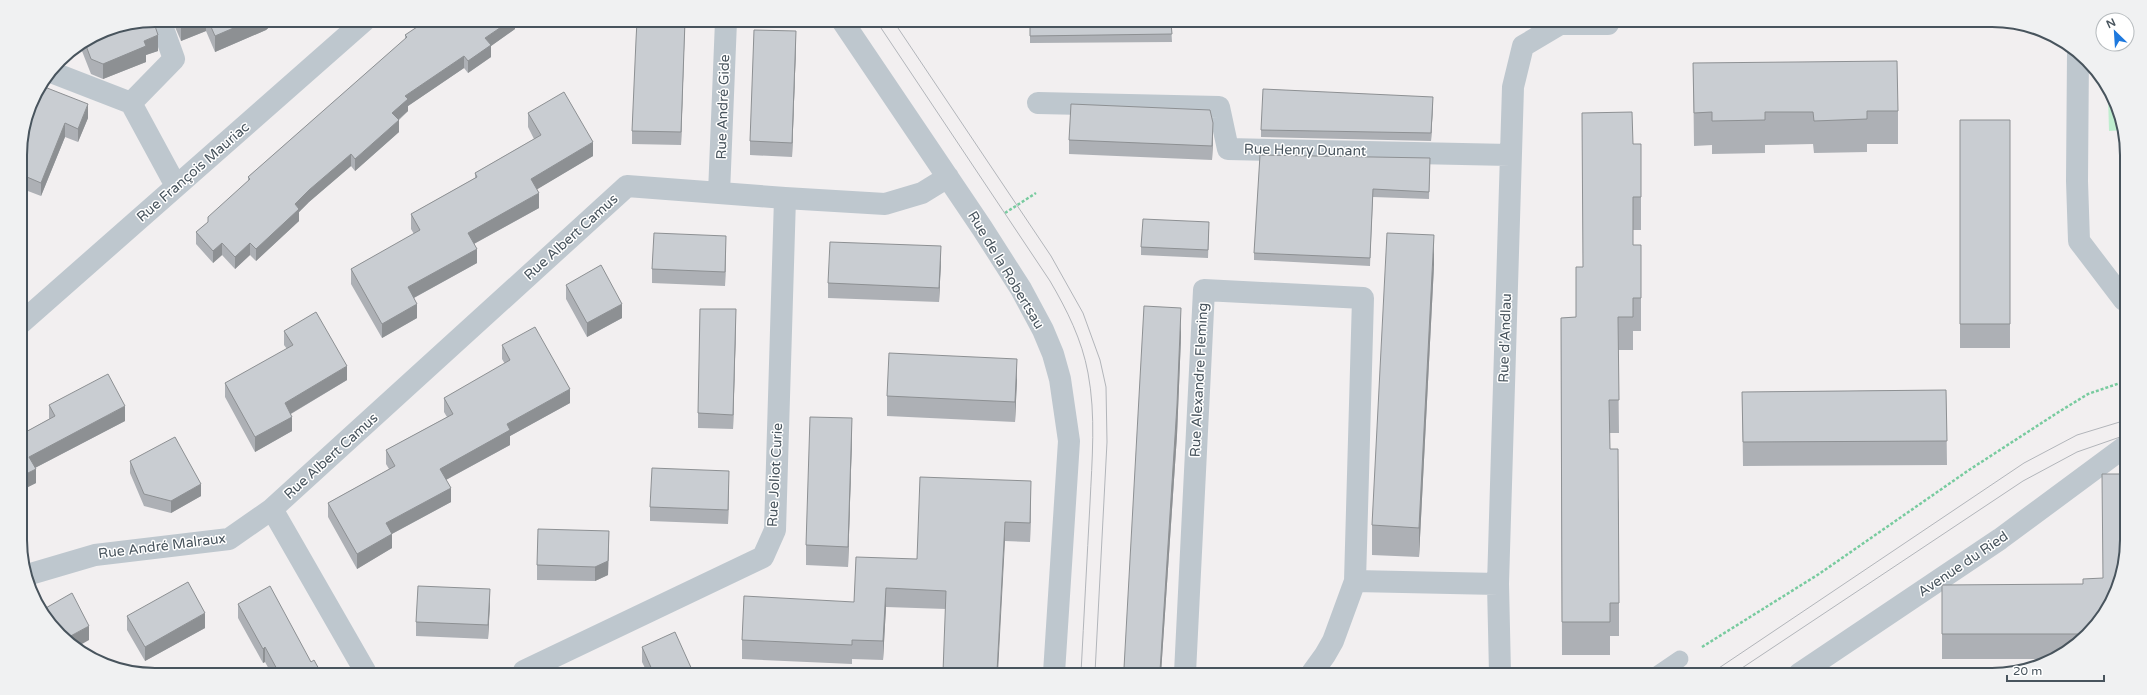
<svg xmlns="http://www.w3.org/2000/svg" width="2147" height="695" font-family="'Varela Round',sans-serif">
<rect width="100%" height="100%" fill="#f2eff0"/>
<path fill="#bfeecf" d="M 2108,96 L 2124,129 L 2124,130 L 2109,131 Z"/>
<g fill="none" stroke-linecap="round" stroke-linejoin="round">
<path stroke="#78cb9f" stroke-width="2.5" stroke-dasharray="3 2" stroke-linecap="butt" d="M 1005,213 L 1036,193
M 1702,647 L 1819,574 L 1969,470 L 2057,413 L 2088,394 L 2123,382"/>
<path stroke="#bec7ce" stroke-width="17" d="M 1658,674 L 1680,659"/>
<path stroke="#bec7ce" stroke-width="22" d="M 843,22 L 982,228 L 1021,289 L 1043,330 L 1053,354 L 1060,379 L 1069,441 L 1054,673
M 2078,54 L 2077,181 L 2079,241 L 2124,300
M 51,72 L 131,103 L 176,186
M 131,103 L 174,59 L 160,20
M 1038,103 L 1219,107 L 1228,149 L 1510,155
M 719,193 L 726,21
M 21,323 L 364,21
M 272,509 L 627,186 L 785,198 L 885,204 L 922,193 L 948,177
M 27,575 L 95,555 L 229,539 L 272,509 L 365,671
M 1355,581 L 1498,584
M 524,671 L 763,557 L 775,530 L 785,198
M 1185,673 L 1204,290 L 1363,298 L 1355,581 L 1333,641 L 1325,655 L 1312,673
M 1500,674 L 1498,584 L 1513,87 L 1523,46 L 1560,24 L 1608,24
M 1799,674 L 2000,539 L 2123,448"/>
<path stroke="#b2b5ba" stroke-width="1" d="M 877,22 L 1050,281 C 1067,310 1082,340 1088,373 C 1096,415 1092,460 1090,503 C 1087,560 1084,616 1081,673
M 894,22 L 1051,256 L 1083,313 L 1100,360 L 1106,387 L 1107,442 L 1095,673
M 1710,674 L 2024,463 L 2077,435 L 2123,421
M 1733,674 L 2023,481 L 2077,452 L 2123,436"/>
</g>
<path fill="#adb0b5" d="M 172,20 L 277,20 L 266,30 L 215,52 L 206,31 L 181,41 Z
M 515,21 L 515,29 L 491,46 L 491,57 L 468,73 L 464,68 L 408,106 L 408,111 L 399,120 L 399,132 L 355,171 L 351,166 L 309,202 L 299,212 L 299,221 L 256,261 L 250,255 L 235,269 L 222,255 L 213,263 L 196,244 L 196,232 L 208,222 L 248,181 L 248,177 L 405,39 L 405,35 Z
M 685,21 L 681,145 L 632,144 L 632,131 Z
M 1030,22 L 1171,23 L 1172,42 L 1030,43 Z
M 104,30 L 158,51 L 146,55 L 146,62 L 103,79 L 91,74 L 80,46 Z
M 796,46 L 792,157 L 750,155 L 750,141 Z
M 1693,63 L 1898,111 L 1898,144 L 1867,144 L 1867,152 L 1814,153 L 1813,144 L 1765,145 L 1765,153 L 1712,154 L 1712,145 L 1694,146 Z
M 30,103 L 88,118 L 78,142 L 65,137 L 41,196 L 20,188 L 20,147 Z
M 1433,104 L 1431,141 L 1261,137 L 1261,130 Z
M 528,113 L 593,156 L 537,189 L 539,208 L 474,244 L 477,263 L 414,298 L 417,318 L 382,338 L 351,284 L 351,269 L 414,234 L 411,229 L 411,214 L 475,178 L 475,173 L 534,139 L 528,127 Z
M 1960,120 L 2010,120 L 2010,348 L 1960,348 Z
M 1213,137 L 1212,160 L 1069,154 L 1069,140 Z
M 1633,144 L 1641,144 L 1641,230 L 1633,230 L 1633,245 L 1641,245 L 1641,331 L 1633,331 L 1633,350 L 1618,350 L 1619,433 L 1609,433 L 1610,449 L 1619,503 L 1619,636 L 1610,636 L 1610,655 L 1562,655 L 1561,318 L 1576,317 Z
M 1430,158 L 1429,199 L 1373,197 L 1370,266 L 1254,260 L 1254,253 Z
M 1209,229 L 1208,258 L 1141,255 L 1141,247 Z
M 726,251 L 725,286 L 652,283 L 652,269 Z
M 941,261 L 939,302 L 828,298 L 828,283 Z
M 1434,265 L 1419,557 L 1372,555 L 1372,525 Z
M 566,285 L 622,318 L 587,337 L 566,299 Z
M 736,324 L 733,429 L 698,428 L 698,413 Z
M 284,331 L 347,380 L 291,414 L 292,431 L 255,452 L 225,397 L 225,383 L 287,349 L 284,345 Z
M 1181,337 L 1177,435 L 1161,673 L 1124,673 L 1124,668 Z
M 502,345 L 570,403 L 510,436 L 510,445 L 446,480 L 451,502 L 392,534 L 392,548 L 357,569 L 328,517 L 328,503 L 389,469 L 386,464 L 386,450 L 447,417 L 444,412 L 444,398 L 505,364 L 502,359 Z
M 1017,379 L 1015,422 L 887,416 L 887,396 Z
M 1946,390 L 1947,465 L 1743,466 L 1742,392 Z
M 49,405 L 125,421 L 35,468 L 36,483 L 22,490 L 22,434 L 49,419 Z
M 852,438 L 848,567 L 806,565 L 806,545 Z
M 130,461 L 201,496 L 171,513 L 144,506 L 130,473 Z
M 729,485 L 728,524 L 650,521 L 650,507 Z
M 1031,500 L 1030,542 L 1005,541 L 946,609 L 886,607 L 883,660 L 852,659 L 852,664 L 742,659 L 742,640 L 854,602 L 917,559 Z
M 609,545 L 608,575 L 595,581 L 537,580 L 537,565 Z
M 1942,585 L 2104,615 L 2074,647 L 2053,659 L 1942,659 Z
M 490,603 L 488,639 L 416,636 L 416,622 Z
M 238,604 L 311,662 L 320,671 L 270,671 L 265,662 L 263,663 L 238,618 Z
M 127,616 L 205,628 L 145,661 L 127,630 Z
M 642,647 L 693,672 L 647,672 L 642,662 Z"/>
<path fill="#8d9093" d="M 194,20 L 206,20 L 206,31 L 181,41 L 181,26 Z
M 252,20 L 277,20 L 266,30 L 215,52 L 215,36 Z
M 510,21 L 515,21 L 515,29 L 491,46 L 491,57 L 468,73 L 468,61 L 485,38 Z
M 685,21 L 681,145 L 681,132 Z
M 796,31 L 796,46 L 792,157 L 792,143 Z
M 158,35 L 158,51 L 146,55 L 146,62 L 103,79 L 103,64 L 144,41 Z
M 464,56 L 464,68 L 408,106 L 408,111 L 392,125 L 392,113 L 405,96 Z
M 1433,97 L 1433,104 L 1431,141 L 1431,133 Z
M 88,104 L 88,118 L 78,142 L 78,129 Z
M 399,120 L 399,132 L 355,171 L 355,159 Z
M 65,123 L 65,137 L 41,196 L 41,183 Z
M 1213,123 L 1213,137 L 1212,160 L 1212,146 Z
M 593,142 L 593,156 L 531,193 L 531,179 Z
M 351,154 L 351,166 L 309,202 L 299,212 L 299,221 L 256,261 L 256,249 L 295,204 L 309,190 Z
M 539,193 L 539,208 L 468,247 L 468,233 Z
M 1434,235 L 1434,265 L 1419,557 L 1419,528 Z
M 726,236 L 726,251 L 725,286 L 725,272 Z
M 222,243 L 222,255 L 213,263 L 213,251 Z
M 250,243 L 250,255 L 235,269 L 235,257 Z
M 941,246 L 941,261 L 939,302 L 939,288 Z
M 477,249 L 477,263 L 408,301 L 408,287 Z
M 417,304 L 417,318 L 382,338 L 382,324 Z
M 622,304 L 622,318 L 587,337 L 587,323 Z
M 1181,308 L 1181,337 L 1177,435 L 1161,673 L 1160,673 L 1177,405 Z
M 736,309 L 736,324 L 733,429 L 733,415 Z
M 1017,359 L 1017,379 L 1015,422 L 1015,402 Z
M 347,366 L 347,380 L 285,417 L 285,403 Z
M 570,389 L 570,403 L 510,436 L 510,445 L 440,483 L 440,469 L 507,424 Z
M 125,406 L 125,421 L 29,471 L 29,457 Z
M 292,417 L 292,431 L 255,452 L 255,437 Z
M 852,418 L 852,438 L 848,567 L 848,547 Z
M 36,469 L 36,483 L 22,490 L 22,476 Z
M 729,471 L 729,485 L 728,524 L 728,510 Z
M 1031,481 L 1031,500 L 1030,542 L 1030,523 Z
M 201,484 L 201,496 L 171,513 L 171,501 Z
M 451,488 L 451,502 L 386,537 L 386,523 Z
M 1005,522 L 1005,541 L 998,672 L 997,672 Z
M 609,531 L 608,575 L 595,581 L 595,567 Z
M 392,534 L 392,548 L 357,569 L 357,554 Z
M 886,588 L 886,607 L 883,660 L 883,641 Z
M 490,589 L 490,603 L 488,639 L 488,625 Z
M 205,613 L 205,628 L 145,661 L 145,647 Z
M 89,626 L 89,640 L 75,648 L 65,639 Z
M 265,647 L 265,662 L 263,663 L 263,649 Z"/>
<path fill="#c9cdd2" stroke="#8d9093" d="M 153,20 L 158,35 L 144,41 L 146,46 L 103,64 L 91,59 L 85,43 L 104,30 Z
M 179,20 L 194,20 L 181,26 Z
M 208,20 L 252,20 L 215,36 Z
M 426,21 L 510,21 L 485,38 L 491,45 L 468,61 L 464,56 L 405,96 L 408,99 L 392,113 L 399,120 L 355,159 L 351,154 L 309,190 L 295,204 L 299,209 L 256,249 L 250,243 L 235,257 L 222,243 L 213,251 L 196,232 L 208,222 L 208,217 L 250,179 L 248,177 L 407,37 L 405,35 Z
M 637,21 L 685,21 L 681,132 L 632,131 L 636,40 Z
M 1030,22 L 1171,23 L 1172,34 L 1030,36 Z
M 754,30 L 796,31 L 792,143 L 750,141 Z
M 1897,61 L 1898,111 L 1867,111 L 1867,119 L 1814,121 L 1813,112 L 1765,112 L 1765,120 L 1712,121 L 1712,112 L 1694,113 L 1693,63 Z
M 42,86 L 88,104 L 78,129 L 65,123 L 41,183 L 20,174 L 20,147 L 30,103 Z
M 1263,89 L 1433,97 L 1431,133 L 1261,130 Z
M 564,92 L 593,142 L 531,179 L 539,193 L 468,233 L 477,249 L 408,287 L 417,304 L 382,324 L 351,269 L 420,230 L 411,214 L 477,177 L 475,173 L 541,135 L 528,113 Z
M 1071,104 L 1210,110 L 1213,123 L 1212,146 L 1069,140 Z
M 1632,112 L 1633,144 L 1641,144 L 1641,197 L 1633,197 L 1633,245 L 1641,245 L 1641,298 L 1633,298 L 1633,317 L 1618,317 L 1619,400 L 1609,400 L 1610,449 L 1618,449 L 1619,603 L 1610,603 L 1610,622 L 1562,622 L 1561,318 L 1576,317 L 1576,267 L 1583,267 L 1582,113 Z
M 1960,120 L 2010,120 L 2010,324 L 1960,324 Z
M 1260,155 L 1430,158 L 1429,192 L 1373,189 L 1370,258 L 1254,253 Z
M 1143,219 L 1209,222 L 1208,250 L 1141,247 Z
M 654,233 L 726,236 L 725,272 L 652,269 Z
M 1387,233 L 1434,235 L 1419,528 L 1372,525 Z
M 830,242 L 941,246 L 939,288 L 828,283 Z
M 601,265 L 622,304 L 587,323 L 566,285 Z
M 1144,306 L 1181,308 L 1177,405 L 1160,671 L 1124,668 Z
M 700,309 L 736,309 L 733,415 L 698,413 Z
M 316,312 L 347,366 L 285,403 L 292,417 L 255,437 L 225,383 L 293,345 L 284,331 Z
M 535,327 L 570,389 L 507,424 L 510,430 L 440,469 L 451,488 L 386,523 L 392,534 L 357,554 L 328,503 L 395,466 L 386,450 L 453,414 L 444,398 L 510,360 L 502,345 Z
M 889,353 L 1017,359 L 1015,402 L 887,396 Z
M 108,374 L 125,406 L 29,457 L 36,469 L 22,476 L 22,434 L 55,416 L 49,405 Z
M 1946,390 L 1947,441 L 1743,442 L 1742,392 Z
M 810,417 L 852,418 L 848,547 L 806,545 Z
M 175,437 L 201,484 L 171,501 L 144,494 L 130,461 Z
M 652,468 L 729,471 L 728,510 L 650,507 Z
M 2102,474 L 2123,474 L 2122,575 L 2104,615 L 2087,634 L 1942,634 L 1942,585 L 2083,584 L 2083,579 L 2103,578 Z
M 920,477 L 1031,481 L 1030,523 L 1005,522 L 997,672 L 943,672 L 946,591 L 886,588 L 883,641 L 852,640 L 852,645 L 742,640 L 744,596 L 854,602 L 856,557 L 917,559 Z
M 538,529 L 609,531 L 608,561 L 595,567 L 537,565 Z
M 188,582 L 205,613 L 145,647 L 127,616 Z
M 270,586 L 311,662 L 314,660 L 320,671 L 278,671 L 265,647 L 263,649 L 238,604 Z
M 418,586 L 490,589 L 488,625 L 416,622 Z
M 72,593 L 89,626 L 65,639 L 54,629 L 44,609 Z
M 675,632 L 693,672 L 653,672 L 642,647 Z"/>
<g text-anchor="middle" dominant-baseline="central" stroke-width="3" stroke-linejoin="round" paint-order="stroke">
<g font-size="14" fill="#48545d" stroke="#fff">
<text transform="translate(723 107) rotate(-88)">Rue André Gide</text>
<text transform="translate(1305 150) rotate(1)">Rue Henry Dunant</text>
<text transform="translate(193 172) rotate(-41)">Rue François Mauriac</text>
<text transform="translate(571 237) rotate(-42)">Rue Albert Camus</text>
<text transform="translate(1006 270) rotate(59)">Rue de la Robertsau</text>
<text transform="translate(1505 338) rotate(-88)">Rue d'Andlau</text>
<text transform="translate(1199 380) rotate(-87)">Rue Alexandre Fleming</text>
<text transform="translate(331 456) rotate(-42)">Rue Albert Camus</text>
<text transform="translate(775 475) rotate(-87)">Rue Joliot Curie</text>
<text transform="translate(162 546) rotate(-7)">Rue André Malraux</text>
<text transform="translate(1963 564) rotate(-34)">Avenue du Ried</text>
</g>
</g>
<path d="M0 0H2147V695H0ZM155 27H1992A128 128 0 0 1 2120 155V540A128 128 0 0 1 1992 668H155A128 128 0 0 1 27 540V155A128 128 0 0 1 155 27Z" fill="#f0f1f2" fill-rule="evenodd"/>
<path fill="none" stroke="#48545d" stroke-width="2" d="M155 27H1992A128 128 0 0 1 2120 155V540A128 128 0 0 1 1992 668H155A128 128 0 0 1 27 540V155A128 128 0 0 1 155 27Z"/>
<g transform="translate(2115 32) rotate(335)"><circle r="19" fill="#ffffff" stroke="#b6bbbe"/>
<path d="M0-3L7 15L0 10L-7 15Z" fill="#1e79de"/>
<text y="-6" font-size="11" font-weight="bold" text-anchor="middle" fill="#48545d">N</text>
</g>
<path d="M2007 675v6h97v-6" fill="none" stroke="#48545d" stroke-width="2"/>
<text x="2013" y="675" font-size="12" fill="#48545d" stroke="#ffffff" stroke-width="3" paint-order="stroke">20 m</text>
</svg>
